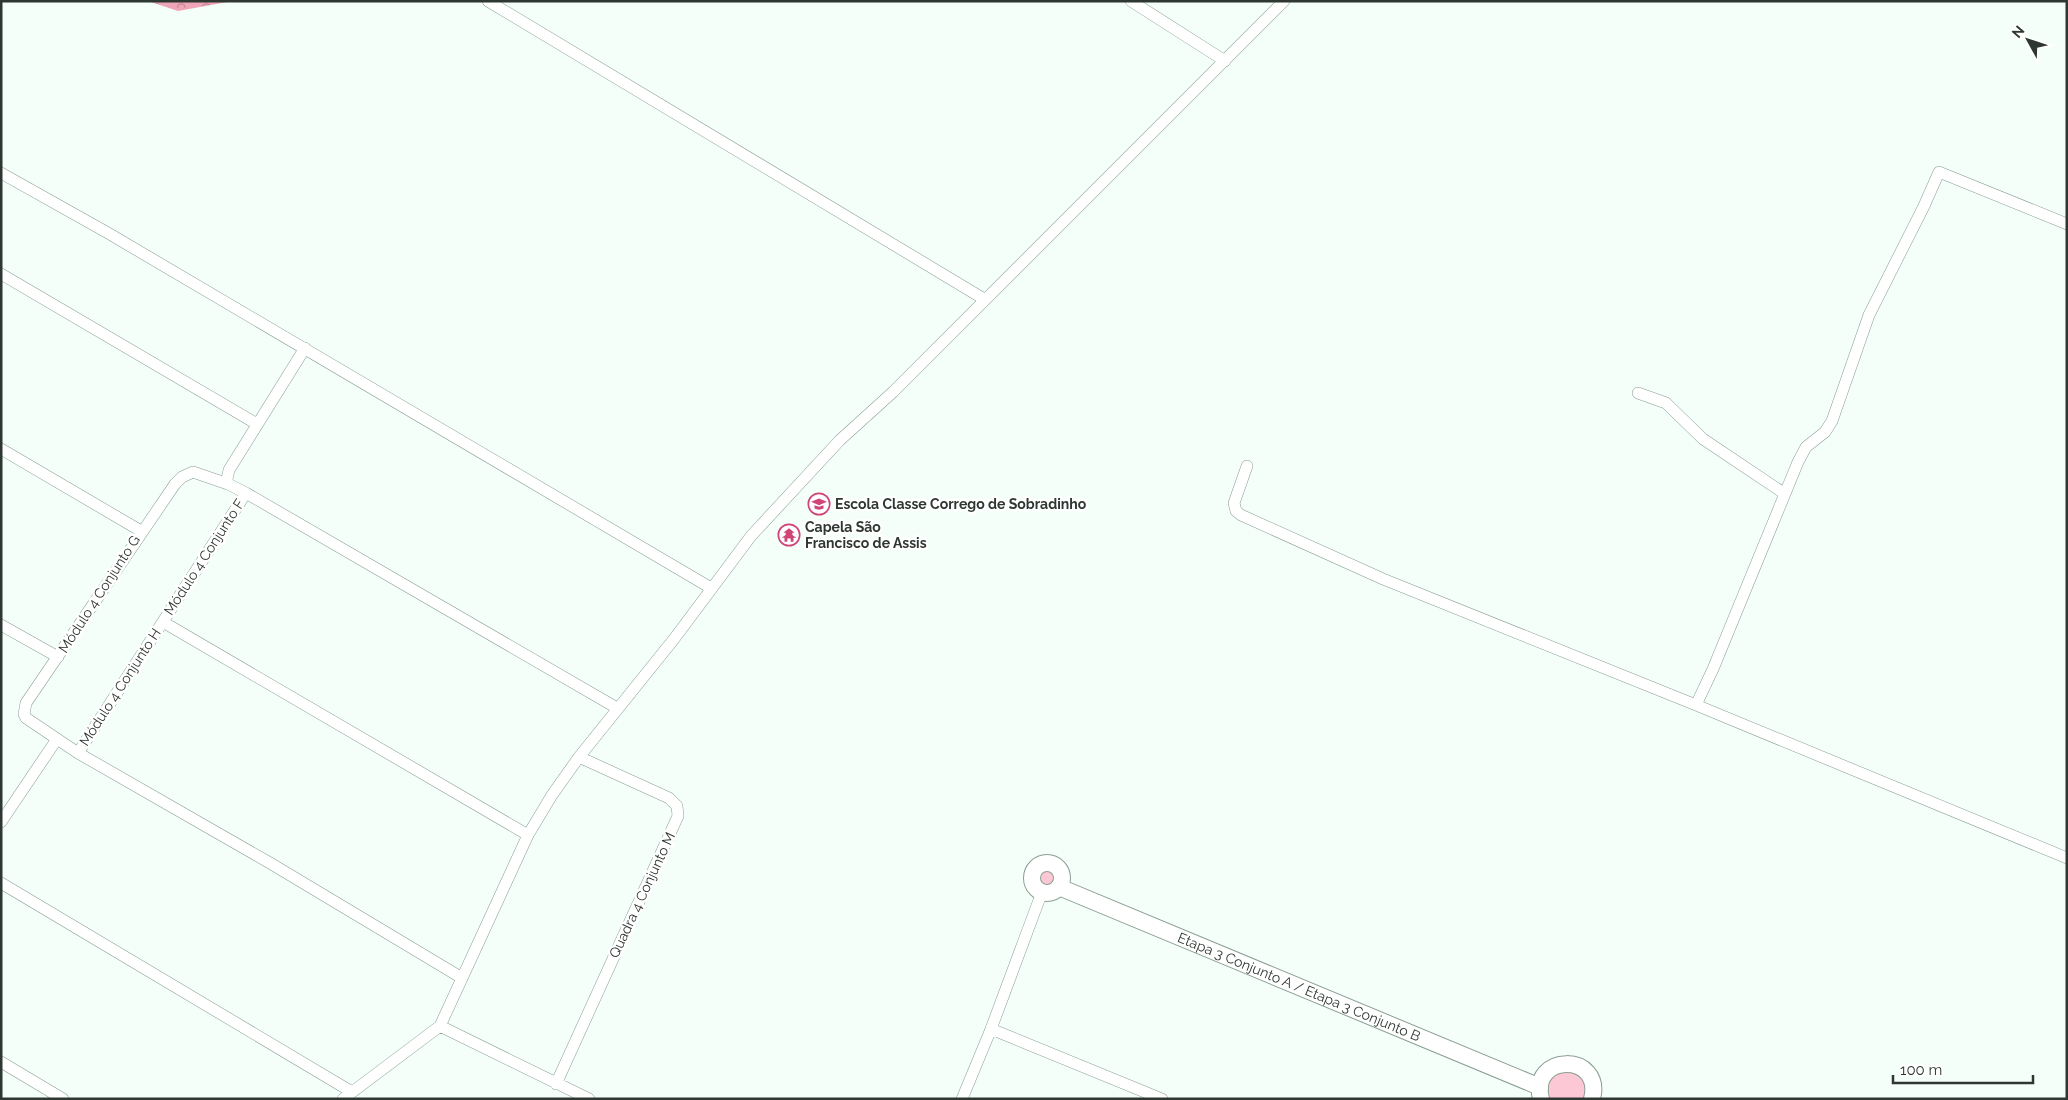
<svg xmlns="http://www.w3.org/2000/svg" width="2068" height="1100" font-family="Raleway,sans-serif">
<defs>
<pattern id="forest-crowns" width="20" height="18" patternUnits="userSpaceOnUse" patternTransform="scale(1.25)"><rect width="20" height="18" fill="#efa4b8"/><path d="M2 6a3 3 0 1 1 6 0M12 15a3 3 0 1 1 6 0" fill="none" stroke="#c28696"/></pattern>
</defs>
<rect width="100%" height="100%" fill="#f3fff8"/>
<path fill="#fdc8d5" d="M1035 878a12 12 0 1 1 24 0a12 12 0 1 1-24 0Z
M 1568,1068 L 1585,1079 L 1587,1099 L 1546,1099 L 1549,1077 Z"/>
<path fill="url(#forest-crowns)" d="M 148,1 L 233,1 L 178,11 Z"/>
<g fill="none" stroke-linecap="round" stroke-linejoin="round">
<g stroke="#8b9e92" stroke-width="12">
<path id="street" d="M 488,1 L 984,299
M 1131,1 L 1225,61
M 1,173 L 108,233 L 711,588
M 1,274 L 257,424
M 1638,393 L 1666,403 L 1703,439 L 1785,494
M 1,449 L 141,531
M 1247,466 L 1234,503 L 1236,511 L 1241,515 L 1383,579 L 1696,705 L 2067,858
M 228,484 L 227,479 L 229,470 L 305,348
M 163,622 L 528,835
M 1,625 L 58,657
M 1696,705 L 1713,669 L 1798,462 L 1806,447 L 1825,432 L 1832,421 L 1869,315 L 1924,206 L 1939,172 L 2067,224
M 78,753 L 246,493
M 1,822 L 57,739
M 1,883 L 352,1092
M 462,978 L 270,863 L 78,753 L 26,718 L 24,714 L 26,703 L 175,484 L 182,477 L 193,472 L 228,484 L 246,493 L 617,708
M 440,1026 L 589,1099
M 991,1029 L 1162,1099
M 1,1062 L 63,1099
M 556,1084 L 678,816 L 677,806 L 669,798 L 579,757
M 343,1099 L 440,1026 L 528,835 L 552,795 L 579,757 L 674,639 L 751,536 L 840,440 L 893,392 L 1284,1
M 962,1099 L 991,1029 L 1042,892"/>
</g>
<g stroke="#8b9e92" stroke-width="18">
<g id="secondary">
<circle cx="1047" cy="878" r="15"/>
<path id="s1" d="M 1059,887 L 1540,1087"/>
<path d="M 1541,1099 C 1529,1053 1604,1052 1592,1099"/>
</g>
</g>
<use href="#street" stroke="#fff" stroke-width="11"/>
<use href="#secondary" stroke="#fff" stroke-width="16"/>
</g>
<defs>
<g id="school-ring" transform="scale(1.125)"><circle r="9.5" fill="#fff" stroke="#d04477" stroke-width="1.5"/><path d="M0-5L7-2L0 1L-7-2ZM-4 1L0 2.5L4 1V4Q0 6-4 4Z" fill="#d04477"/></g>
<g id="temple-ring" transform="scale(1.125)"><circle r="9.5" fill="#fff" stroke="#d04477" stroke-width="1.5"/><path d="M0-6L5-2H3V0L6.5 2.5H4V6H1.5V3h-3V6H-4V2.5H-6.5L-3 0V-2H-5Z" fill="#d04477"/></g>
</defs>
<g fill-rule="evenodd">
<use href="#school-ring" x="819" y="504"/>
<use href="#temple-ring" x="789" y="535"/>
</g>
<g text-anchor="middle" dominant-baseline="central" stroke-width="5" stroke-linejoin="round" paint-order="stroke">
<g font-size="14" font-weight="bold" fill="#2f3732" stroke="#fff" text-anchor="start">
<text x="835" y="504">Escola Classe Corrego de Sobradinho</text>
<text x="805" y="527">Capela São<tspan x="805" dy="16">Francisco de Assis</tspan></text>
</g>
<g font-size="14" fill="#2f3732" stroke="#fff">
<text transform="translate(204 557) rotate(-57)">Módulo 4 Conjunto F</text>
<text transform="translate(99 594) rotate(-57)">Módulo 4 Conjunto G</text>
<text transform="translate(120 687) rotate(-57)">Módulo 4 Conjunto H</text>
<text transform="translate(642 895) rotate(-65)">Quadra 4 Conjunto M</text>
<text stroke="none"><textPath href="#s1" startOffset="260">Etapa 3 Conjunto A / Etapa 3 Conjunto B</textPath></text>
</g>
</g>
<rect width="2068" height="1100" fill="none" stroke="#2f3732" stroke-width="5"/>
<g transform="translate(2028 40) rotate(310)" stroke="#ffffff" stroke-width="4" paint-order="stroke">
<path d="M0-4L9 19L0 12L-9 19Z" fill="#2f3732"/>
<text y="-8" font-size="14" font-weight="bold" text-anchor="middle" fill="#2f3732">N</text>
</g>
<path d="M1893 1075v8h140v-8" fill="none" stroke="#2f3732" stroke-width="2.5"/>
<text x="1900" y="1075" font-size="15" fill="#2f3732" stroke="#ffffff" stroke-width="4" paint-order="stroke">100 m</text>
</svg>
